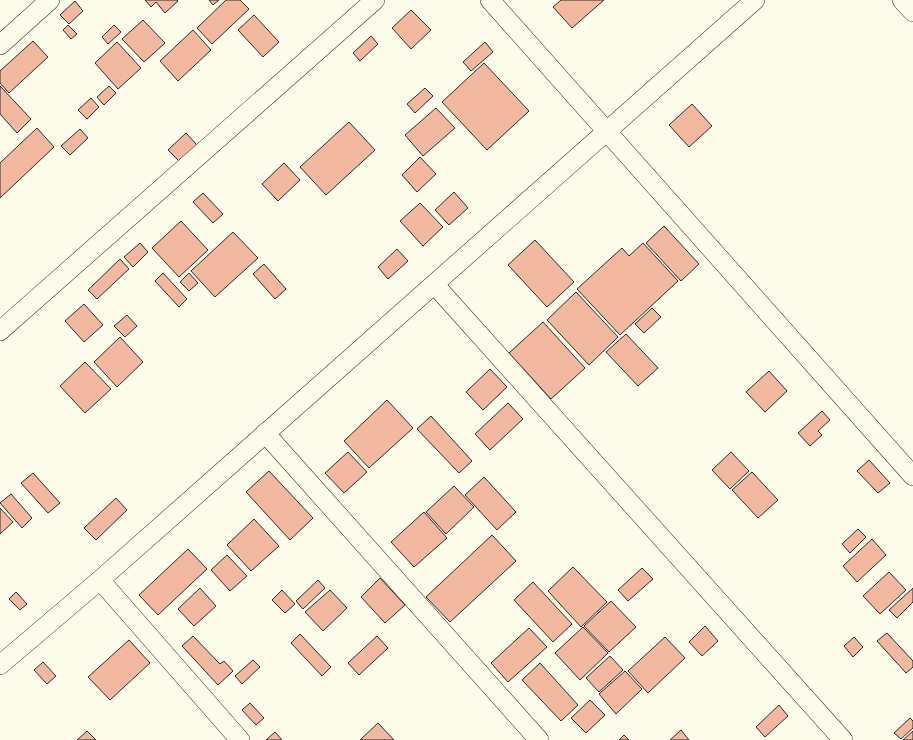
<svg xmlns="http://www.w3.org/2000/svg" width="913" height="740" font-family="'Roboto Condensed',sans-serif">
<rect width="100%" height="100%" fill="#fdfbea"/>
<path fill="#f2b8a0" stroke="#2b2b2b" d="M 145,0 L 176,0 L 178,1 L 165,13 L 156,2 L 151,7 Z
M 209,0 L 219,0 L 213,5 Z
M 226,0 L 240,0 L 249,9 L 212,44 L 197,28 Z
M 561,0 L 604,0 L 572,28 L 553,7 Z
M 75,1 L 83,11 L 69,24 L 60,15 Z
M 411,10 L 431,30 L 411,49 L 392,28 Z
M 254,15 L 279,42 L 263,57 L 238,30 Z
M 143,20 L 165,43 L 144,62 L 122,39 Z
M 68,25 L 77,34 L 71,39 L 63,30 Z
M 114,25 L 121,32 L 108,44 L 102,37 Z
M 193,30 L 211,50 L 178,81 L 160,61 Z
M 371,36 L 378,44 L 360,61 L 353,53 Z
M 33,41 L 48,57 L 9,93 L 0,83 L 0,71 Z
M 117,42 L 141,68 L 118,89 L 95,63 Z
M 485,42 L 493,52 L 471,71 L 463,62 Z
M 484,63 L 529,111 L 487,150 L 442,102 Z
M 0,86 L 31,119 L 17,133 L 0,114 Z
M 109,86 L 116,93 L 104,105 L 97,97 Z
M 425,88 L 433,96 L 415,113 L 407,104 Z
M 91,98 L 99,107 L 87,119 L 78,110 Z
M 692,104 L 712,126 L 689,147 L 669,125 Z
M 436,108 L 455,128 L 423,156 L 405,135 Z
M 349,122 L 375,150 L 326,195 L 300,167 Z
M 37,128 L 54,147 L 0,198 L 0,163 Z
M 80,129 L 88,138 L 70,155 L 61,146 Z
M 186,133 L 197,145 L 179,161 L 168,150 Z
M 420,157 L 436,174 L 417,192 L 402,175 Z
M 284,163 L 300,180 L 278,201 L 262,184 Z
M 454,192 L 468,208 L 449,225 L 435,210 Z
M 203,193 L 223,214 L 213,223 L 193,202 Z
M 420,203 L 443,227 L 423,246 L 400,221 Z
M 181,221 L 208,250 L 179,277 L 152,248 Z
M 664,226 L 699,264 L 681,281 L 646,243 Z
M 233,232 L 258,258 L 215,297 L 191,271 Z
M 535,240 L 574,282 L 547,307 L 508,265 Z
M 140,243 L 148,252 L 133,267 L 124,257 Z
M 643,243 L 678,281 L 620,335 L 577,289 L 622,248 L 629,256 Z
M 397,249 L 408,261 L 388,279 L 378,267 Z
M 120,259 L 129,269 L 97,299 L 88,290 Z
M 264,264 L 286,289 L 275,299 L 253,274 Z
M 163,273 L 187,299 L 179,307 L 155,281 Z
M 189,273 L 198,283 L 189,291 L 180,282 Z
M 576,292 L 618,337 L 589,365 L 547,320 Z
M 84,304 L 103,325 L 84,342 L 65,321 Z
M 652,308 L 661,317 L 644,333 L 635,324 Z
M 127,315 L 137,326 L 125,337 L 114,326 Z
M 543,322 L 585,368 L 551,399 L 509,353 Z
M 626,334 L 658,368 L 638,386 L 606,352 Z
M 120,337 L 143,362 L 117,387 L 94,362 Z
M 85,362 L 111,389 L 85,413 L 60,386 Z
M 490,369 L 507,387 L 483,410 L 466,392 Z
M 769,371 L 787,391 L 765,412 L 746,392 Z
M 387,400 L 413,428 L 369,468 L 344,441 Z
M 508,403 L 523,419 L 490,450 L 475,434 Z
M 822,411 L 830,420 L 818,431 L 822,435 L 810,446 L 798,433 Z
M 431,416 L 472,461 L 459,473 L 417,429 Z
M 348,452 L 367,472 L 344,493 L 325,473 Z
M 731,452 L 749,471 L 730,489 L 712,470 Z
M 869,460 L 890,483 L 878,493 L 857,471 Z
M 269,471 L 313,518 L 290,540 L 246,492 Z
M 752,472 L 778,500 L 758,518 L 732,490 Z
M 33,473 L 60,503 L 48,513 L 21,483 Z
M 484,477 L 516,512 L 497,530 L 465,495 Z
M 454,486 L 474,507 L 446,534 L 426,512 Z
M 11,494 L 32,518 L 22,528 L 0,503 Z
M 116,498 L 127,510 L 96,540 L 84,528 Z
M 0,508 L 13,522 L 0,534 Z
M 424,512 L 447,538 L 414,567 L 391,542 Z
M 254,519 L 279,546 L 251,571 L 227,545 Z
M 858,529 L 866,537 L 850,553 L 842,544 Z
M 492,535 L 516,561 L 450,622 L 426,597 Z
M 872,539 L 886,555 L 857,582 L 843,566 Z
M 188,549 L 207,569 L 158,615 L 139,595 Z
M 227,555 L 247,576 L 230,591 L 211,570 Z
M 573,567 L 607,602 L 581,627 L 548,591 Z
M 642,568 L 653,579 L 628,601 L 618,590 Z
M 889,572 L 906,590 L 880,614 L 863,596 Z
M 380,578 L 405,605 L 385,623 L 361,597 Z
M 318,580 L 325,588 L 303,609 L 296,601 Z
M 533,582 L 572,624 L 553,642 L 514,600 Z
M 200,588 L 216,606 L 194,626 L 178,609 Z
M 913,588 L 913,602 L 897,618 L 889,610 Z
M 282,590 L 295,604 L 285,613 L 272,600 Z
M 330,590 L 347,608 L 323,631 L 305,612 Z
M 16,592 L 27,604 L 20,610 L 9,599 Z
M 611,601 L 636,627 L 609,652 L 584,626 Z
M 705,626 L 718,641 L 702,656 L 689,642 Z
M 583,627 L 608,653 L 580,680 L 555,653 Z
M 529,628 L 547,647 L 508,682 L 491,663 Z
M 887,633 L 913,661 L 913,667 L 906,673 L 877,641 Z
M 300,634 L 331,667 L 322,676 L 291,643 Z
M 193,636 L 220,664 L 224,661 L 233,671 L 218,685 L 182,646 Z
M 377,636 L 388,648 L 359,675 L 348,663 Z
M 665,637 L 685,658 L 648,693 L 628,671 Z
M 854,637 L 863,647 L 853,657 L 844,646 Z
M 129,640 L 150,663 L 110,700 L 88,677 Z
M 610,656 L 623,670 L 599,692 L 586,678 Z
M 253,660 L 260,667 L 242,684 L 235,676 Z
M 43,662 L 56,676 L 47,684 L 34,670 Z
M 540,663 L 578,705 L 561,721 L 522,680 Z
M 625,671 L 642,689 L 616,714 L 599,694 Z
M 590,700 L 605,715 L 586,733 L 571,718 Z
M 250,703 L 264,718 L 256,725 L 242,710 Z
M 779,705 L 788,716 L 765,737 L 756,727 Z
M 910,718 L 913,721 L 913,728 L 901,739 L 894,733 Z
M 378,723 L 394,740 L 360,740 Z
M 681,730 L 689,740 L 670,740 Z
M 87,731 L 96,740 L 77,740 Z
M 913,731 L 913,740 L 903,740 Z
M 275,732 L 282,740 L 266,740 Z
M 624,735 L 629,740 L 619,740 Z"/>
<g fill="none" stroke-linecap="round" stroke-linejoin="round">
<g stroke="#2b2b2b" stroke-width="20">
<path id="street" d="M 490,0 L 913,476
M 902,0 L 913,12
M 0,45 L 50,0
M 434,284 L 843,740
M 0,331 L 375,0
M 265,433 L 539,740
M 100,580 L 240,740
M 0,665 L 100,580 L 755,0"/>
</g>
<use href="#street" stroke="#fdfbea" stroke-width="19"/>
</g>
</svg>
